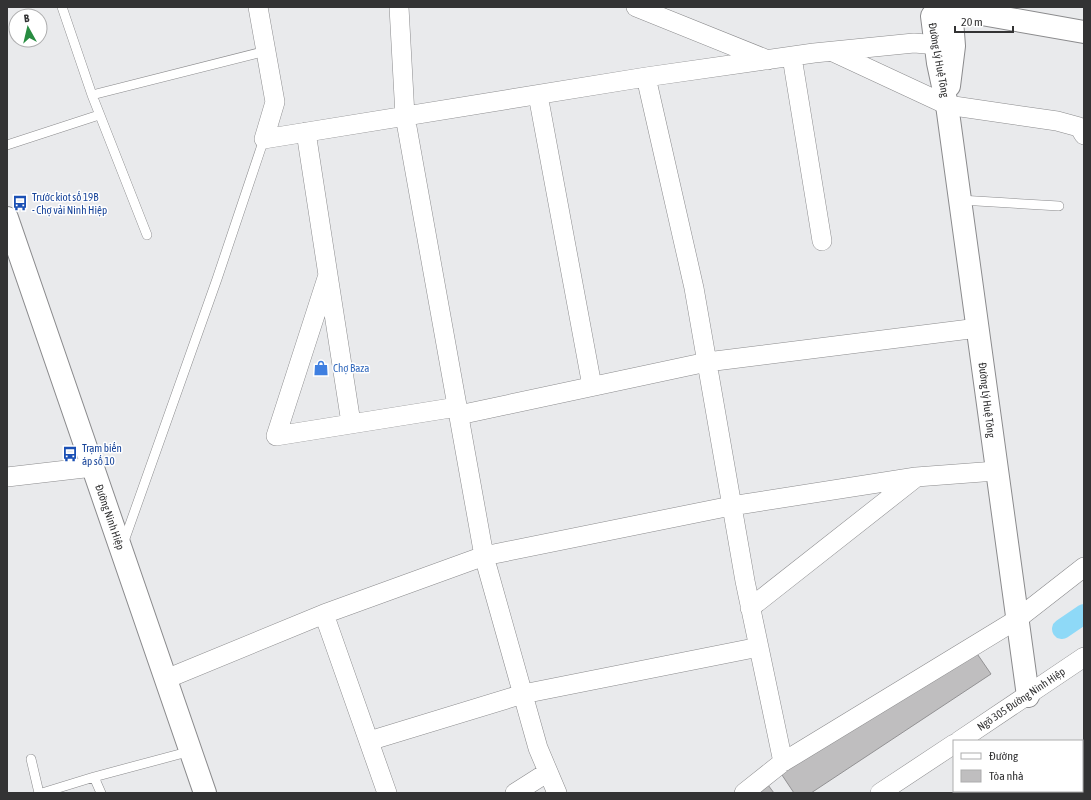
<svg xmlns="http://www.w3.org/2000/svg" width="1091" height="800" font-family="'Asap Condensed',sans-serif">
<rect width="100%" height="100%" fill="#e9eaec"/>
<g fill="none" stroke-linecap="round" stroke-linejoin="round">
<path stroke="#8ed9f7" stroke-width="20" d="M 1062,629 L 1084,614"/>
</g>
<path fill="#bfbebf" stroke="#929193" d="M 969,642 L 991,674 L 811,793 L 794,793 L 778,769 Z
M 762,777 L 774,793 L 739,793 Z
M 1082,779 L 1084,782 L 1084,793 L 1048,793 L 1047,791 L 1082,791 Z
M 986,791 L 1036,791 L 1037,793 L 985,793 Z"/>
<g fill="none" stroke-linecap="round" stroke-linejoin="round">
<g stroke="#8b8b8d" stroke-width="10">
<path id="service" d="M 62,7 L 92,95 L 147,235
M 92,95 L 266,51
M 7,145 L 99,115
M 960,200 L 1059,206
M 123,544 L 217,279 L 264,139
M 31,759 L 39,793
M 42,793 L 94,777
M 101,793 L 94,777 L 191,751"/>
</g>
<g stroke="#8b8b8d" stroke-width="20">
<path id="minor" d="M 258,7 L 275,102 L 264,139 L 646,77 L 814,53 L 914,43 L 951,46
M 399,7 L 405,116 L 484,556 L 538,748 L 557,793
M 636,7 L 768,60
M 833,52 L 947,105 L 1057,121 L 1079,127 L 1084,135
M 792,57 L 822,241
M 646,77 L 694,288 L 745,581 L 783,762
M 538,95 L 592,386
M 306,132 L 328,275
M 459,415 L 707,362 L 978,328
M 351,423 L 328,275 L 276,436 L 457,407
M 7,477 L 93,467
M 750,608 L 914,479
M 324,614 L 387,793
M 166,679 L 324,614 L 484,556 L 731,506 L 916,477 L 996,471
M 369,741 L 523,694 L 759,647
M 959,741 L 1084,657
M 515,793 L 548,772
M 744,793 L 783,762 L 1016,620 L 1084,567
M 880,793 L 954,744"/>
</g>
<g stroke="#8b8b8d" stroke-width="24">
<path id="secondary" d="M 932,16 L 938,63 L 947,105 L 1028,696
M 949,86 L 954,46 L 952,20
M 7,218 L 205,793"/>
</g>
<g stroke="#8b8b8d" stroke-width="24">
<path id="motorway" d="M 942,7 L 1084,32"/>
</g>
<use href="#service" stroke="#fff" stroke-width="9"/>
<use href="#minor" stroke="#fff" stroke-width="19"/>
<use href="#secondary" stroke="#fff" stroke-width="22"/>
<use href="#motorway" stroke="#fff" stroke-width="22"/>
</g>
<defs>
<g id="bus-bare" transform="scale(1.2)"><path d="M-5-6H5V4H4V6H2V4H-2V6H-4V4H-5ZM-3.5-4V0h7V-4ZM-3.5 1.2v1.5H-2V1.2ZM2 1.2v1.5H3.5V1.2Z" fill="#1a4fb4" stroke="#fff" stroke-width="2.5" paint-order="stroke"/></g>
<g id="shop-bare" transform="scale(1.2)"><path d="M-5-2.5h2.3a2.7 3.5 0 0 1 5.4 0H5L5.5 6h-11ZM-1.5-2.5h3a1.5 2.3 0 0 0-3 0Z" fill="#3f7fe0" stroke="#fff" stroke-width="2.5" paint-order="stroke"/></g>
</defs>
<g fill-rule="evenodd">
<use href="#bus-bare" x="20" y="203"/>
<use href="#shop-bare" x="321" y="368"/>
<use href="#bus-bare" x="70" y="454"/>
</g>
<g text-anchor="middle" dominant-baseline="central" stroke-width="3" stroke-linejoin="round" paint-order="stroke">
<g font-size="11" fill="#333334" stroke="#fff">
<text transform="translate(939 60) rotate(80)">Đường Lý Huệ Tông</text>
<text transform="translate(987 400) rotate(83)">Đường Lý Huệ Tông</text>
<text transform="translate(110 517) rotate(71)">Đường Ninh Hiệp</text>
<text transform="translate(1021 699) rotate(-34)">Ngõ 305 Đường Ninh Hiệp</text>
</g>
<g font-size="11" fill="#164399" stroke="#fff" text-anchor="start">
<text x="32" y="197">Trước kiot số 19B<tspan x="32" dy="13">- Chợ vải Ninh Hiệp</tspan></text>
<text x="82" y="448">Trạm biến<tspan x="82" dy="13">áp số 10</tspan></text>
</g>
<g font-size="11" fill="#366cbe" stroke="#fff" text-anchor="start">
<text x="333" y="368">Chợ Baza</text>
</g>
</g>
<rect width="1091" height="800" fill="none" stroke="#333334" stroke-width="16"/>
<rect x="953" y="740" width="130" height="52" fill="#ffffff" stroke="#adadae"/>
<rect x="961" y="753" width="20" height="6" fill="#ffffff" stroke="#adadae"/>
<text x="989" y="760" font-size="12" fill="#333334">Đường</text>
<rect x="961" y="770" width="20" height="12" fill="#bfbebf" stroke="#adadae"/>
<text x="989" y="780" font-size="12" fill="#333334">Tòa nhà</text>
<g transform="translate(28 28) rotate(352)"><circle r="19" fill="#ffffff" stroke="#adadae"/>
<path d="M0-3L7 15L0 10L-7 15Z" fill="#288c41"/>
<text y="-6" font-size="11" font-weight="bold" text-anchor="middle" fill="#333334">B</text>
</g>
<path d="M955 26v6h58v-6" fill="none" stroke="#333334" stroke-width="2"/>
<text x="961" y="26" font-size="12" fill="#333334" stroke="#ffffff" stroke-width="3" paint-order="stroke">20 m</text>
</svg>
